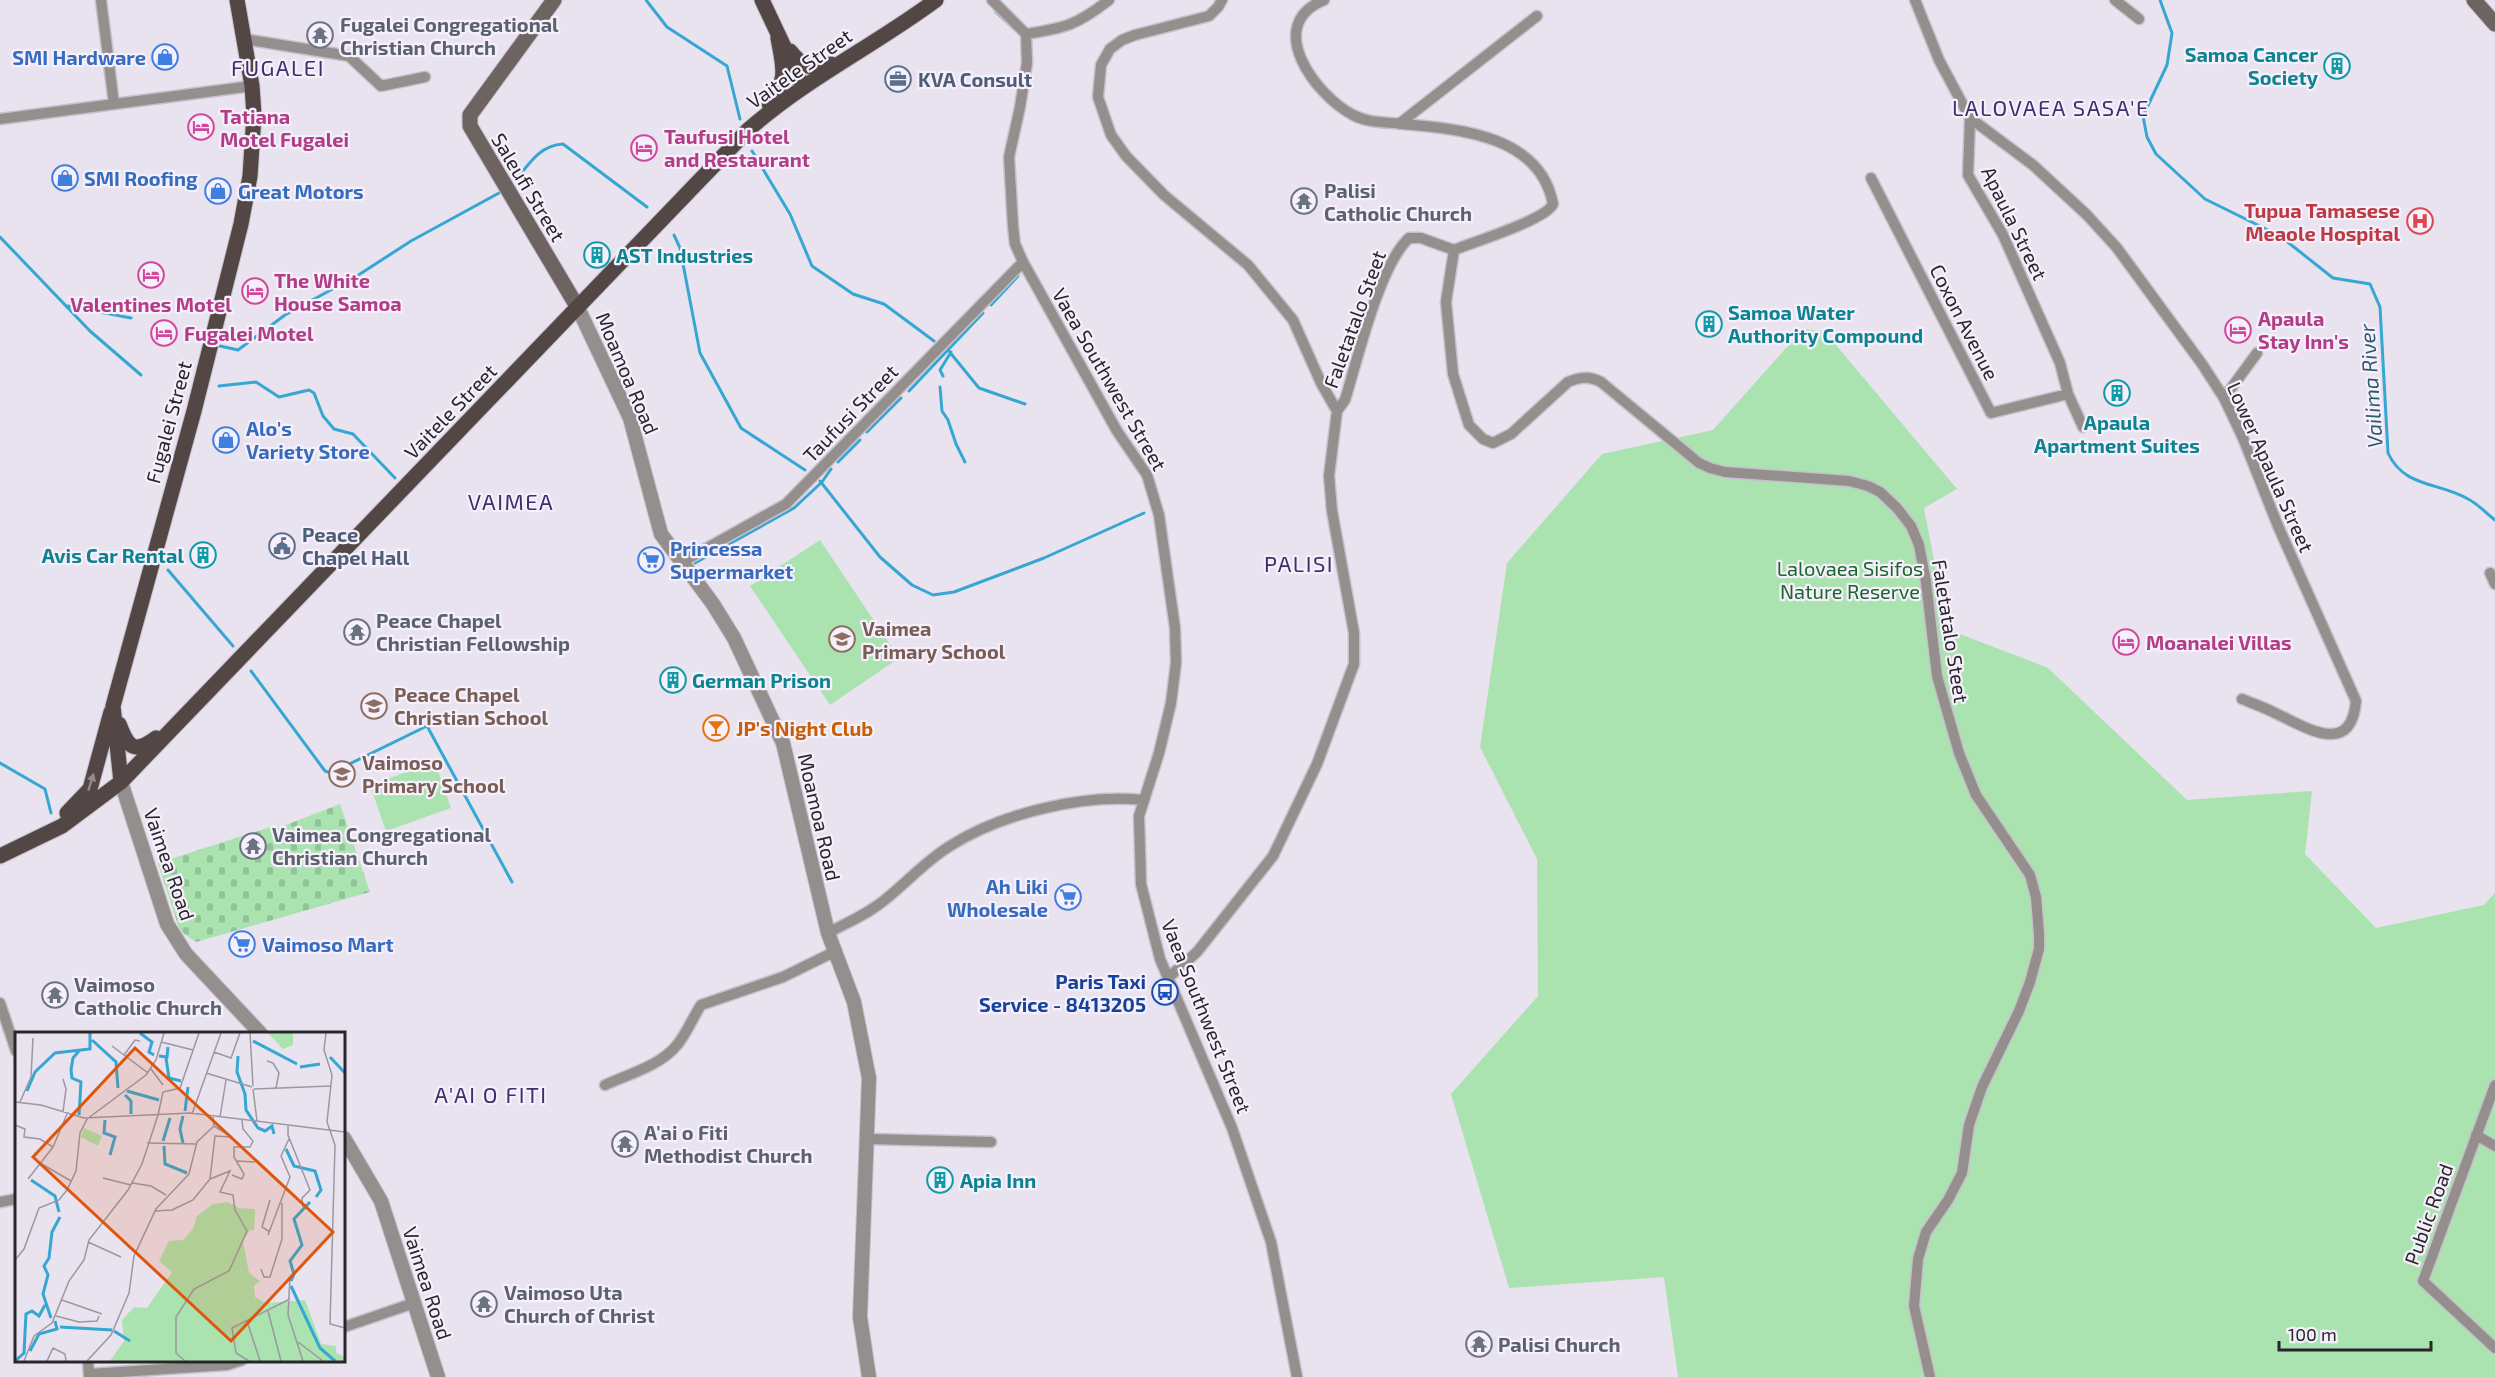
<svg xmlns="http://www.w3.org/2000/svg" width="2495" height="1377" font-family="'Exo 2',sans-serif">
<defs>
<pattern id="cemetery-stones" width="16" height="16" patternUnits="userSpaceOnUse" patternTransform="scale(1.5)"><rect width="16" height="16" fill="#aae3af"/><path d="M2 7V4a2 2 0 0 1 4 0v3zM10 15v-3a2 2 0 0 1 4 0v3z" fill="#92c397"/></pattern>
</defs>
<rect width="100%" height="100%" fill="#e9e2ef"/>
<path fill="#aae3af" d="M 1803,329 L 1825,332 L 1957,489 L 1924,508 L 1947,629 L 2048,668 L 2187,800 L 2312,791 L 2305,854 L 2376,928 L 2484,905 L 2495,893 L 2495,1377 L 1678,1377 L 1664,1277 L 1509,1288 L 1451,1094 L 1538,996 L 1537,859 L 1480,747 L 1507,563 L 1602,454 L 1713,430 Z
M 820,540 L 899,658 L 830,705 L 750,586 Z
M 435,762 L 451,808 L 386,831 L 370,785 Z"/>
<path fill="url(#cemetery-stones)" d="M 340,804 L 370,892 L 196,942 L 180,931 L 158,863 L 270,827 L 273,830 Z"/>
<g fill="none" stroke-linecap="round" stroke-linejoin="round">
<path stroke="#35a7d2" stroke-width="3" d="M 646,0 L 667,27 L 727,66 L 740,119
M 2160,0 L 2172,33 L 2167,65 L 2143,116 L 2147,137 L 2156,154 L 2205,199 L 2280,236 L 2333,278 L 2370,284 L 2380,307 L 2388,453 C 2404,488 2439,482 2468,499 C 2478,504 2486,513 2495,520
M 996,12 L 1013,28
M 752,151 L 790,214 L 812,266 L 853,294 L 884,304 L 934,341
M 520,175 C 532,159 543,145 563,144 L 647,207
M 674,235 L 680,248 L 700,353 L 741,428 L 805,470
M 0,237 L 90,331 L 141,375
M 991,305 L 1018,276
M 68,306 L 131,318
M 220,346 L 238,350 L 285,315 L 360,274 L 411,241 L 499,193
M 948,350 L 979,388 L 1025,404
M 943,376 L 940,370 L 951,352
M 219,386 L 256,382 L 279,397 L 309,390 L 314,393 L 323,416 L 334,429 L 353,434 L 395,478
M 940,387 L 942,411 L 948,420 L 956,444 L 965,462
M 909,391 L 983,313
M 867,432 L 901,398
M 838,462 L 860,440
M 820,481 L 880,557 L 912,585 L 933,595 L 954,592 L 1044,558 L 1144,513
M 695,563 L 794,508 L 822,482 L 831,469
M 168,570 L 233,646
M 251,671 L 325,771 L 331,773 L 427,726 L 512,882
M 0,763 L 45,789 L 51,813"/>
<g stroke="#c6c0cc" stroke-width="13">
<path id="minor" d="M 101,0 L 114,104
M 992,0 L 1026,34 L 1027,63 L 1020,107 L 1009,157 L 1013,226 L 1015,244 L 1023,262 L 1117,431 L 1147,475 L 1159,515 L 1175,628 L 1176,663 L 1171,703 L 1159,753 L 1139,816 L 1141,884 L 1160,959 L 1232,1128 L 1271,1242 L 1297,1377
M 1324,0 C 1263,25 1315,95 1353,115 C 1368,123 1385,122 1402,124 C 1459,129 1540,135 1553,204 C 1546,220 1473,242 1454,250
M 1915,0 L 1939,60 L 1970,118 L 1968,175 L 2003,235 L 2060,363 L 2068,394 L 2083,427
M 2115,0 L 2139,19
M 1026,34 C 1065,28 1077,25 1109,0
M 244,39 L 349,56 L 381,86 L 425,77
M 1970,118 L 2033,165 L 2087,215 L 2117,248 L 2202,364 L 2224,398 L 2243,438 L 2278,526 L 2356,701 C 2351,757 2307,728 2277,714 C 2266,708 2254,704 2242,699
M 0,119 L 252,86
M 1399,124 L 1537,16
M 1871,178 L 1991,413 L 2068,394
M 2224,398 L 2257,353
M 1337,411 L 1345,400 C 1358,358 1379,266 1409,238 L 1421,238 L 1454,250 L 1446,302 L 1453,374 L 1469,425 L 1483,439 L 1493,443 L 1511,434 L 1568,382 C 1580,377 1589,376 1601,382 L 1699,463 L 1710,468 L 1725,472 L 1849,481 L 1868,486 L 1880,492 L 1897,508 L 1911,526 L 1919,545 L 1926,582 L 1937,676 L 1959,753 L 1976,795 L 2030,875 L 2036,897 L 2039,934 L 2039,949 L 2030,982 L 2019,1011 L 1982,1087 L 1969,1125 L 1962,1173 L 1948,1200 L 1926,1232 L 1918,1259 L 1914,1306 L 1930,1377
M 682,562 L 786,504 L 1023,262
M 2490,573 L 2495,584
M 828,933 C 848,922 870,913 887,898 C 908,881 927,860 950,846 C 1002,813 1083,794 1143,800
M 1168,978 L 1197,952 L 1273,856 L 1317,764 L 1354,664 L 1354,633 L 1332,511 L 1329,476 L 1337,411 L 1321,383 L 1293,320 L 1248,265 L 1164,195 L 1126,156 L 1111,135 L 1098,97 L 1101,65 L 1110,49 L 1122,40 L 1135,35 L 1209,16 L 1218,7 L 1222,0
M 0,1003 L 16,1051
M 605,1085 C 629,1074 660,1066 677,1045 C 687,1033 693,1017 701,1005 L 783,977 L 836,951
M 2495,1085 L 2423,1281 L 2495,1348
M 2476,1135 L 2495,1146
M 868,1139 L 991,1142
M 0,1202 L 16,1199
M 344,1327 L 414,1303
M 88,1360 L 89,1377
M 89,1374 L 227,1365 L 242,1360"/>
</g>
<g stroke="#c6c0cc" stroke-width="16">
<path id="tertiary" d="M 578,308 L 630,418 L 661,534 L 713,604 L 734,638 L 783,743 L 828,933 L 854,1002 L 869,1078 L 860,1317 L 869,1377
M 121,782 L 167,924 L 186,954 L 261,1034
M 344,1138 L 381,1201 L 438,1377"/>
</g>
<g stroke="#c6c0cc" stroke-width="17">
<path id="secondary" d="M 554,0 L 470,115 L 470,126 L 578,308
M 2474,0 L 2495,24"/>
</g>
<g stroke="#c6c0cc" stroke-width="17">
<path id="primary" d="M 762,0 L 803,87
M 790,51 C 804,68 809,70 831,64
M 769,104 C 789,80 783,66 778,38
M 119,724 C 128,748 134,754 156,738
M 121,782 L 113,706 L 194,411 L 241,224 L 250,176 L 254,115 L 252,86 L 237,0
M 67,813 L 90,789 L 111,712
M 0,856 L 62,826 L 121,782 L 748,130 C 807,78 874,46 936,0"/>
</g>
<use href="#minor" stroke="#948e8c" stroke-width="10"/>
<use href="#tertiary" stroke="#948e8c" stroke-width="14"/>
<use href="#secondary" stroke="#6d6462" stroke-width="15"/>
<use href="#primary" stroke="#524744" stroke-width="15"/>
</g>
<defs><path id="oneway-solid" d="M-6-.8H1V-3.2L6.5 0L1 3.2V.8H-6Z" transform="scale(1.5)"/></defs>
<use fill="#948a8e" href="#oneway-solid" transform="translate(91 782) rotate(-72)"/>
<defs>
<g id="temple-ring" transform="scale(1.35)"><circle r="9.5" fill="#f6effc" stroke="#6b7280" stroke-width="1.5"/><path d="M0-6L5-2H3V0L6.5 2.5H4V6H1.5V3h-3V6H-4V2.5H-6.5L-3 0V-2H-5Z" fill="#6b7280"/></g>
<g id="shop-ring" transform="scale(1.35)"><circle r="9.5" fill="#f6effc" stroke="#3f7fe0" stroke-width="1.5"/><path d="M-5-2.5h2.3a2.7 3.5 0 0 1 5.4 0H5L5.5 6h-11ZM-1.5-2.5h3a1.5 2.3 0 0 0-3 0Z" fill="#3f7fe0"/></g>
<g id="building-ring" transform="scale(1.35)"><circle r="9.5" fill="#f6effc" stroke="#0f9aa8" stroke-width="1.5"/><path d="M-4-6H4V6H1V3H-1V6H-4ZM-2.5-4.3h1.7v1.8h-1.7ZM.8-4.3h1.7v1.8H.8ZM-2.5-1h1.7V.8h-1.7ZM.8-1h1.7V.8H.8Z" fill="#0f9aa8"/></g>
<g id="office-ring" transform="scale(1.35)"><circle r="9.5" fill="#f6effc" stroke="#5c6f8a" stroke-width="1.5"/><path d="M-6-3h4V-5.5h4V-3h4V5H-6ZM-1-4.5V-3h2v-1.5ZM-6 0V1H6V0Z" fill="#5c6f8a"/></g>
<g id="hotel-ring" transform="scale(1.35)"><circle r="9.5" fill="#f6effc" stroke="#d1479c" stroke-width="1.5"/><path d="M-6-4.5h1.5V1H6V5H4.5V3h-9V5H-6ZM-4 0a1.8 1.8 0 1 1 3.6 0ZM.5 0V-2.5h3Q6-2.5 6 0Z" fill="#d1479c"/></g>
<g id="hospital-ring" transform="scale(1.35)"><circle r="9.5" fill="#f6effc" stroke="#e0444e" stroke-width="1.5"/><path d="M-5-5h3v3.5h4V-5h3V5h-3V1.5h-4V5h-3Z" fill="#e0444e"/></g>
<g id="civic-ring" transform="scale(1.35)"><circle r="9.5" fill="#f6effc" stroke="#5c6f8a" stroke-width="1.5"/><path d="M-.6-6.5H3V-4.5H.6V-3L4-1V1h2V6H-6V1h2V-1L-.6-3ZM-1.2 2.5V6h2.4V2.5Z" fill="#5c6f8a"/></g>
<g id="supermarket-ring" transform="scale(1.35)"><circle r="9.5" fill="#f6effc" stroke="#3f7fe0" stroke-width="1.5"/><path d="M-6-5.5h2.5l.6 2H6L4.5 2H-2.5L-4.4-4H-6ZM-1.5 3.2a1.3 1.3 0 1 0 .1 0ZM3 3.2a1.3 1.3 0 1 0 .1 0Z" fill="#3f7fe0"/></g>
<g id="school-ring" transform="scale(1.35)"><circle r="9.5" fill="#f6effc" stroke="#8d6e63" stroke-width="1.5"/><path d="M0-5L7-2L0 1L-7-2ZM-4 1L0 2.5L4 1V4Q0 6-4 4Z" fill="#8d6e63"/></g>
<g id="bar-ring" transform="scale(1.35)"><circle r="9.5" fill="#f6effc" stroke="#e8710a" stroke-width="1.5"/><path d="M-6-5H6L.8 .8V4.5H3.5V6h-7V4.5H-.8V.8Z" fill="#e8710a"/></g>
<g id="bus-ring" transform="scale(1.35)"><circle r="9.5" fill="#f6effc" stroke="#1a4fb4" stroke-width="1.5"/><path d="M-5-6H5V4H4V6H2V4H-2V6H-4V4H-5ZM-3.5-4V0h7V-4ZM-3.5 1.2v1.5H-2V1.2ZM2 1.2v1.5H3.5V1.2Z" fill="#1a4fb4"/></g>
</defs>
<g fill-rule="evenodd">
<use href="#temple-ring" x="320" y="35"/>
<use href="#shop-ring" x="165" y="57"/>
<use href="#building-ring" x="2337" y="66"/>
<use href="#office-ring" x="898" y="79"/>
<use href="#hotel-ring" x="201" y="127"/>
<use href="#hotel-ring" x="644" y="148"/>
<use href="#shop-ring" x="65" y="178"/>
<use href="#shop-ring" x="218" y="191"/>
<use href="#temple-ring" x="1304" y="201"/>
<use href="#hospital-ring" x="2420" y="221"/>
<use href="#building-ring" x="597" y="255"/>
<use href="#hotel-ring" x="151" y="275"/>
<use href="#hotel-ring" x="255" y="291"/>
<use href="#building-ring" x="1709" y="324"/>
<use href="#hotel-ring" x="2238" y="330"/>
<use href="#hotel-ring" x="164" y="333"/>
<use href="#building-ring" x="2117" y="393"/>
<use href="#shop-ring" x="226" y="440"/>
<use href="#civic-ring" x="282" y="546"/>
<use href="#building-ring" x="203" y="555"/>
<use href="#supermarket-ring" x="651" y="560"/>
<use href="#temple-ring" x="357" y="632"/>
<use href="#school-ring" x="842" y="639"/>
<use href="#hotel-ring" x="2126" y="642"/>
<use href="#building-ring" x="673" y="680"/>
<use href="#school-ring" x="374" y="706"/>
<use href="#bar-ring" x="716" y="728"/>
<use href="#school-ring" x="342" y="774"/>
<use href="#temple-ring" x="253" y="846"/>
<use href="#supermarket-ring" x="1068" y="897"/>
<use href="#supermarket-ring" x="242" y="944"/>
<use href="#bus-ring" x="1165" y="992"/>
<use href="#temple-ring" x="55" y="995"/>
<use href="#temple-ring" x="625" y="1144"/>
<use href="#building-ring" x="940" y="1180"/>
<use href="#temple-ring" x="484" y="1304"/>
<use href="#temple-ring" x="1479" y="1344"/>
</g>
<g text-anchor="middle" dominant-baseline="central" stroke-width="4.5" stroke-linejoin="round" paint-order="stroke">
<g font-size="20" font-weight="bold" fill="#5b616d" stroke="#f6effc" text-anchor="start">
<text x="340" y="24">Fugalei Congregational<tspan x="340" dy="23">Christian Church</tspan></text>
<text x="1324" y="190">Palisi<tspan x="1324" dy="23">Catholic Church</tspan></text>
<text x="376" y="620">Peace Chapel<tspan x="376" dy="23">Christian Fellowship</tspan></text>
<text x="272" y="834">Vaimea Congregational<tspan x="272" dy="23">Christian Church</tspan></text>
<text x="74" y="984">Vaimoso<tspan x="74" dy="23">Catholic Church</tspan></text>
<text x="644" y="1132">A'ai o Fiti<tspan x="644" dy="23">Methodist Church</tspan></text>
<text x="504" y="1292">Vaimoso Uta<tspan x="504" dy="23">Church of Christ</tspan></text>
<text x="1498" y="1344">Palisi Church</text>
</g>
<g font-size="20" font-weight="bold" fill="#0d838f" stroke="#f6effc" text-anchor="start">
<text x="2318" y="54" text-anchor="end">Samoa Cancer<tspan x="2318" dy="23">Society</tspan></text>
<text x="616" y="255">AST Industries</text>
<text x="1728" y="312">Samoa Water<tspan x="1728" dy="23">Authority Compound</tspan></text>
<text x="2117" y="422" text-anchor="middle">Apaula<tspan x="2117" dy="23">Apartment Suites</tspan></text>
<text x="184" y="555" text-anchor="end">Avis Car Rental</text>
<text x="692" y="680">German Prison</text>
<text x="960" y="1180">Apia Inn</text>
</g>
<g font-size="20" font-weight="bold" fill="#366cbe" stroke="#f6effc" text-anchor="start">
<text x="146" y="57" text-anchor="end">SMI Hardware</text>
<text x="84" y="178">SMI Roofing</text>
<text x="238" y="191">Great Motors</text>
<text x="246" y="428">Alo's<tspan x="246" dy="23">Variety Store</tspan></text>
<text x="670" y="548">Princessa<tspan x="670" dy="23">Supermarket</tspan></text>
<text x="1048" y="886" text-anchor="end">Ah Liki<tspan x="1048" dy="23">Wholesale</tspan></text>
<text x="262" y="944">Vaimoso Mart</text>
</g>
<g font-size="20" fill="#29262b" stroke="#f6effc">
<text transform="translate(799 68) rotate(-35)">Vaitele Street</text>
<text transform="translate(529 187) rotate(59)">Saleufi Street</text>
<text transform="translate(2015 223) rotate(64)">Apaula Street</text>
<text transform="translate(1354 319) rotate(-70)">Faletatalo Steet</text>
<text transform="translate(1965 322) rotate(63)">Coxon Avenue</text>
<text transform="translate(628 373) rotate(67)">Moamoa Road</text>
<text transform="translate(1110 379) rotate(60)">Vaea Southwest Street</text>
<text transform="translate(450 411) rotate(-46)">Vaitele Street</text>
<text transform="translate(850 413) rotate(-46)">Taufusi Street</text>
<text transform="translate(168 422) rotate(-75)">Fugalei Street</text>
<text transform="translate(2271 467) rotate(66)">Lower Apaula Street</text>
<text transform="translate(1951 631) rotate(81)">Faletatalo Steet</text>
<text transform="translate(820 817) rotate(77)">Moamoa Road</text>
<text transform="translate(170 864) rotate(71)">Vaimea Road</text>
<text transform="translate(1207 1016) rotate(68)">Vaea Southwest Street</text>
<text transform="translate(2428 1214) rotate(-70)">Public Road</text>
<text transform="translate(428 1283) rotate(72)">Vaimea Road</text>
</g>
<g font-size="20" font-weight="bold" fill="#4e5e75" stroke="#f6effc" text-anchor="start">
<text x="918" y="79">KVA Consult</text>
<text x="302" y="534">Peace<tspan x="302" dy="23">Chapel Hall</tspan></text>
</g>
<g font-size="20" font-weight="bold" fill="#b23c85" stroke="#f6effc" text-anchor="start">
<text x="220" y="116">Tatiana<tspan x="220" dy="23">Motel Fugalei</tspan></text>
<text x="664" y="136">Taufusi Hotel<tspan x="664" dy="23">and Restaurant</tspan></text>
<text x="274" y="280">The White<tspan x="274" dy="23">House Samoa</tspan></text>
<text x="151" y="304" text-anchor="middle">Valentines Motel</text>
<text x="2258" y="318">Apaula<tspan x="2258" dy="23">Stay Inn's</tspan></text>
<text x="184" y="333">Fugalei Motel</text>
<text x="2146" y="642">Moanalei Villas</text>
</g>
<g font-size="20" font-weight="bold" fill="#be3a42" stroke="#f6effc" text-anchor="end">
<text x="2400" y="210">Tupua Tamasese<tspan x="2400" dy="23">Meaole Hospital</tspan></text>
</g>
<g font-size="20" fill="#1b672b" stroke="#f6effc">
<text x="1850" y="568">Lalovaea Sisifos<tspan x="1850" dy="23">Nature Reserve</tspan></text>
</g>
<g font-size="20" font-weight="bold" fill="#785e54" stroke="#f6effc" text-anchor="start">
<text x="862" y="628">Vaimea<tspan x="862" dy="23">Primary School</tspan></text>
<text x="394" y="694">Peace Chapel<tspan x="394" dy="23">Christian School</tspan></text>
<text x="362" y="762">Vaimoso<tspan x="362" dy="23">Primary School</tspan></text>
</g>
<g font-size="20" font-weight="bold" fill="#c56008" stroke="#f6effc" text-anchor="start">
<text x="736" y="728">JP's Night Club</text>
</g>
<g font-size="20" font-weight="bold" fill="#164399" stroke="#f6effc" text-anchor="end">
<text x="1146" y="981">Paris Taxi<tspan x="1146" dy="23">Service - 8413205</tspan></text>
</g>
<g font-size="21" font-style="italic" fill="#2c5a6d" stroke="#f6effc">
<text transform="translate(2370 386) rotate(-94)">Vailima River</text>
</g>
<g font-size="22" letter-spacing="1.5" fill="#3e2f6b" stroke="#f6effc">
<text x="278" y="67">FUGALEI</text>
<text x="2051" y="107">LALOVAEA SASA'E</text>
<text x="511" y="501">VAIMEA</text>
<text x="1299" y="563">PALISI</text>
<text x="491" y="1094">A'AI O FITI</text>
</g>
</g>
<g transform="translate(15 1032)">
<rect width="330" height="330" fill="#e9e2ef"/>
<path d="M 253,1 L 278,1 L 278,13 L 268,17 ZM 213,170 L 224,176 L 240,177 L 239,199 L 235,198 L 228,209 L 234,241 L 245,249 L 239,254 L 240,265 L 250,271 L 290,268 L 306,312 L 321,314 L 321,321 L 330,325 L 330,329 L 95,329 L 109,309 L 107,288 L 119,275 L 132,276 L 157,240 L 144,229 L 154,209 L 168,208 L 178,197 L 182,184 L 198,172 Z" fill="#aae3af"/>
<path d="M 69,96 L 87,104 L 83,114 L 66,105 Z" fill="#aae3af"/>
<path fill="none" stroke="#35a7d2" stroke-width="3" d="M 125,1 L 137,10 L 134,20 L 139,23M 77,8 L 101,30 L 103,56M 238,9 L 282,32M 64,19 L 58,26 L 56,38 L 57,46 L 66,50 L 64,83M 144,24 L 152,25 L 153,15M 223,24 L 222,40 L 230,62 L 231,78 L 243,96 L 250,99 L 257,94 L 259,102M 315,25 L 330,41M 151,26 L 154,46 L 166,49M 285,35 L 305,32M 12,59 L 20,40 L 40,21 L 75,17 L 75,1M 112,59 L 144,68M 110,63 L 116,69 L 116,82M 170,79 L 173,55M 168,84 L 165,97 L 168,111M 90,88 L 89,101 L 100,105 L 95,123M 148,109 L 155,86M 149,114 L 150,132 L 172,141M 271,117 L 279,134 L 300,139 L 306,158 L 301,165M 16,148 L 40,164 L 44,180M 276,249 L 279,242 L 275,229 L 287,213 L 279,187 L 295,170M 276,254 L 305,316 L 320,329M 36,286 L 28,262 L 33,243 L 29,234 L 34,226 L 37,200 L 45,185M 45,295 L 97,298M 99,299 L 115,309M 15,319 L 24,302 L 42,297 L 40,289M 0,329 L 9,321 L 11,282 L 17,279 L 24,284 L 30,273"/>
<path fill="none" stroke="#9c97a1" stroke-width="1.5" d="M 235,1 L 238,54M 311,1 L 309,18 L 317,43 L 312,90 L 320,113 L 315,292 L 330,296M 146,10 L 178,18M 97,14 L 133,41M 199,20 L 216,26 L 225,1M 109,23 L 120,8 L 125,9M 252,29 L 258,31 L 264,41 L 261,56M 136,37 L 148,53M 191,41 L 237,55M 48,47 L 51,57 L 48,80M 238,57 L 242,89M 239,57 L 316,54M 0,70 L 26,73 L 69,86 L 175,81 L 330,100M 5,70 L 16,45 L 18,6M 177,82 L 206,1M 143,83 L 148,60 L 165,56 L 184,1M 205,85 L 211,48M 72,87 L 131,43 L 141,28 L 149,1M 0,93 L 10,97 L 9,105 L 25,107 L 38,115M 273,93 L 273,103 L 295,158 L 287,166 L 288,175M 132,111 L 182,112M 222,129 L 240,130M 25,131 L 56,149M 217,143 L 227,147 L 229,142 L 219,125 L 219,115 L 235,115 L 238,109 L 228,97 L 227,88M 88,146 L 116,153M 13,147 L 38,115 L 52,82M 117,151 L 136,154 L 151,163M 140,179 L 157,178 L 178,168 L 195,147 L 200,104 L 217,105 L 199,94M 255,200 L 247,195 L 255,168M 253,203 L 275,145 L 266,124 L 274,107M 73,210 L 106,225M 0,228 L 9,217 L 24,176 L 44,168 L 52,158 L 61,139 L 65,101 L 72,87M 246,237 L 249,245 L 255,245 L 267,207 L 267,171M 275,245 L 273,283 L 288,329M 47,268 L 87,282M 253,279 L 266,329M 41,284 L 64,290 L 82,289 L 84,284M 232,289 L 245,329M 283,310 L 308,329M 9,329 L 19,304 L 37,291 L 54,249 L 69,228 L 74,208 L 113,158 L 127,132 L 143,83M 32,329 L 38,316 L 50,322 L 51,329M 72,329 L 96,303 L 114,261 L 119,224 L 141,177 L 174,142 L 182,110 L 199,94 L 198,85M 170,329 L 161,321 L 161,285 L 179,257 L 214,239 L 232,199 L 220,178 L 218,163 L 205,160 L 215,139 L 195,147M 234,329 L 221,321 L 217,296 L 275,267"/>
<path fill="#de560e" fill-opacity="0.15" stroke="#de560e" stroke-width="3" d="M 120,16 L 318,200 L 216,309 L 18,125 Z"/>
<rect width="330" height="330" fill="none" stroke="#29262b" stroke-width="3"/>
</g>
<path d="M2279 1341v9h152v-9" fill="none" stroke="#29262b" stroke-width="3"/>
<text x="2288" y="1341" font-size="18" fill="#29262b" stroke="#f6effc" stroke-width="4.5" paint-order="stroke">100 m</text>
</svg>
